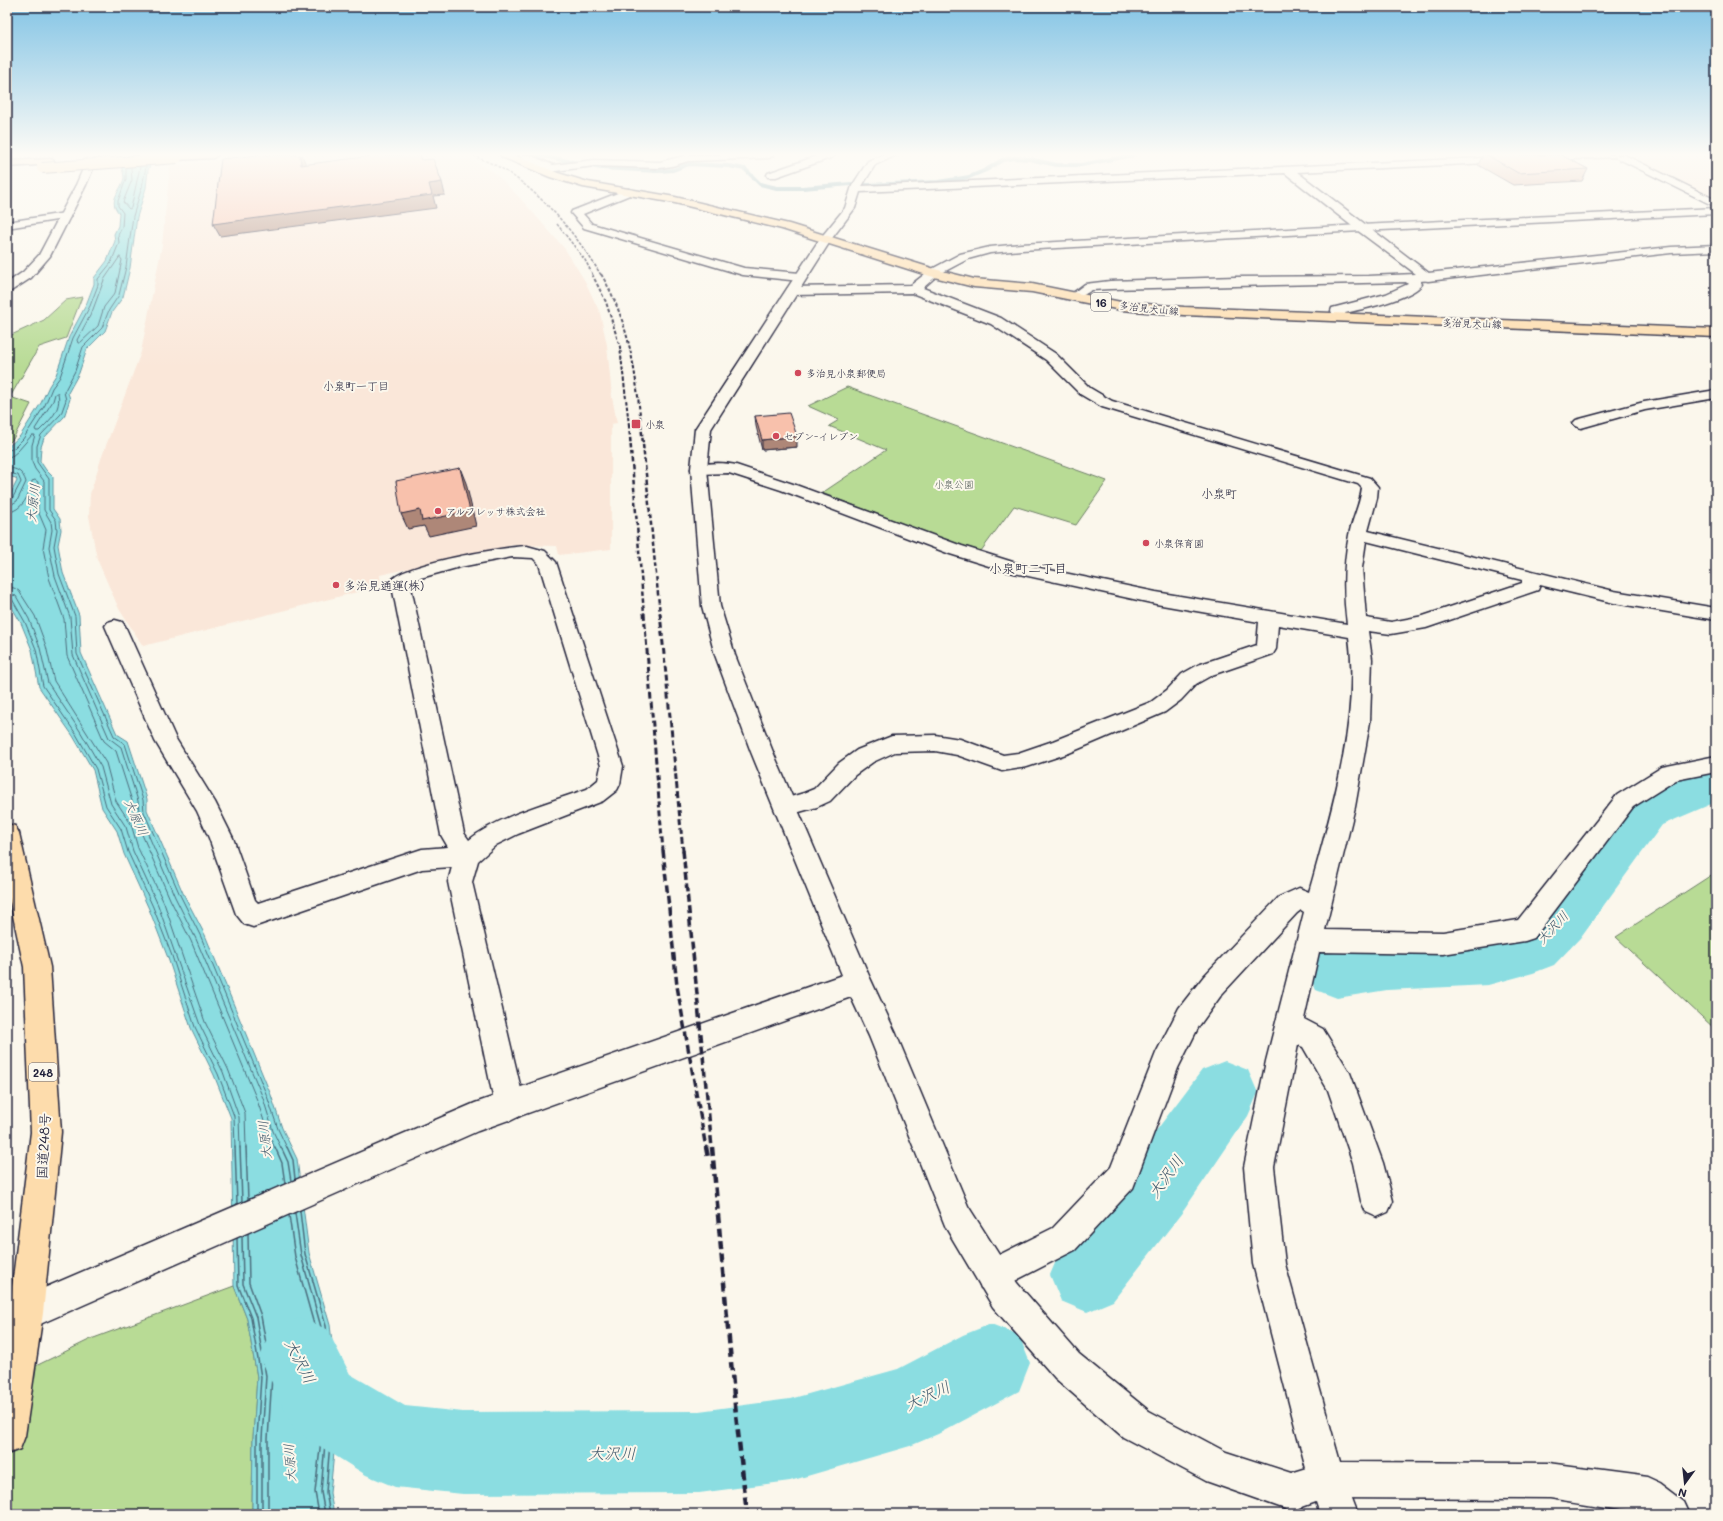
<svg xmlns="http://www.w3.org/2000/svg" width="1723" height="1521" font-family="Mali,'Klee One',sans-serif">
<rect width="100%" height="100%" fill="#fbf7ec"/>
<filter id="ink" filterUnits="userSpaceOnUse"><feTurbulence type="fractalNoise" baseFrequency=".025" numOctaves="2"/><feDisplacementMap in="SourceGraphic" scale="8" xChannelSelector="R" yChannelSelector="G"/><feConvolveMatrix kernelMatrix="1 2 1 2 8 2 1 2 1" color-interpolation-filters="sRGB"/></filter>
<g filter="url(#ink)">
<path fill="#fae7d9" d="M 273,155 L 447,155 L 468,158 L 494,172 L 520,198 L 565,249 L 585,281 L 600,313 L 607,345 L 612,397 L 617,423 L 611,424 L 611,549 L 559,555 L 557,546 L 513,545 L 380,575 L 381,586 L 143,646 L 119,609 L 97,559 L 89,516 L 90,494 L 101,459 L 141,352 L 162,245 L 170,166 Z
M 1679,155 L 1716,155 L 1716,199 L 1630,158 Z"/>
<path fill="#b8db95" stroke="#6d7e68" d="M 82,297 L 66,338 L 39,347 L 10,397 L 31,404 L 13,439 L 7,445 L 7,337 L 44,320 L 66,300 Z
M 847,387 L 1107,481 L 1076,525 L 1014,506 L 981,551 L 953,543 L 822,493 L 886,450 L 829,426 L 839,420 L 808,406 Z
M 1716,872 L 1716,1030 L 1616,937 Z
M 234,1286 L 247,1319 L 257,1377 L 253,1438 L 252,1508 L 253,1514 L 7,1514 L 7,1380 L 91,1339 Z"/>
<path fill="#8bdde1" stroke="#61929f" d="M 128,155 L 155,155 L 148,170 L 146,188 L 137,217 L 130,268 L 123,297 L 112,312 L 105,331 L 87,349 L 79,373 L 68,393 L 70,399 L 64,417 L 44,438 L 41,447 L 40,461 L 46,470 L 53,477 L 53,509 L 60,519 L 61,530 L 58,545 L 63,573 L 79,615 L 81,653 L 117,734 L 128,741 L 147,799 L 147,810 L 183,893 L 205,935 L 271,1095 L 282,1128 L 297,1159 L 309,1253 L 330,1325 L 338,1392 L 336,1432 L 330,1493 L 334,1514 L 253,1514 L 252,1508 L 253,1438 L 257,1377 L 247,1319 L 234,1286 L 231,1118 L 214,1075 L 191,1028 L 168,958 L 149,909 L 124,854 L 117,831 L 102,808 L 93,770 L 73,736 L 39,687 L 32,650 L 21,623 L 7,599 L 7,501 L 17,481 L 16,478 L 7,476 L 7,448 L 20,436 L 41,403 L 49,386 L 56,375 L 69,337 L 86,305 L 94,284 L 94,278 L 107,261 L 115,241 L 114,234 L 118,226 L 119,213 C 107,200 121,192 124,178 C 124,173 121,167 120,162 Z"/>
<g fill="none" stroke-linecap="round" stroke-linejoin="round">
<path stroke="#4c6d7d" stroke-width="1" d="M 146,167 L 142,187 L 133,216 L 126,267 L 119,295 L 109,310 L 102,328 L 83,347 L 75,371 L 64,392 L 66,400 L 61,414 L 41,435 L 37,446 L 37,462 L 49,479 L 49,510 L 56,520 L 57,530 L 54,546 L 59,574 L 75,616 L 77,654 L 114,736 L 125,744 L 143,800 L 144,812 L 180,895 L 201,937 L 267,1096 L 278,1129 L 287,1148
M 131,168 L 132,180 L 123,202 L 129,209 L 131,208 L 140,167
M 120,257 L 122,260 L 115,293 L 104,307 L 98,326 L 80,343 L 78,343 L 77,340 L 92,312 L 104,280 Z
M 58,393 C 62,410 50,420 39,431 L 36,431 L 35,429 L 53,401 L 55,394 Z
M 7,451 L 14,448 L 23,439 L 45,405 L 52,388 L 60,377 L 73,338 L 90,306 L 98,285 L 98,279 L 111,263 L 119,243 L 118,235 L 122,227 L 123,213 L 118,206 L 118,201 L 126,179 L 126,168
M 7,457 L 12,456 L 18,451 L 32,435 L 35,435 L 32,445 L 32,462 L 35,469 L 44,481 L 44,510 L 51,522 L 52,530 L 49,547 L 55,576 L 70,617 L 73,655 L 109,738 L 121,747 L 138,801 L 139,813 L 175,897 L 196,939 L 263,1098 L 273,1131 L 281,1148
M 7,468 C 17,468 23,472 26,482 L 17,501 L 7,507
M 7,473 L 18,475 L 21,482 L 12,499 L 7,502
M 7,513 C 23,510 29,496 32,481 L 35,480 L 38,482 L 38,511 L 46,530 L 43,548 L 49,578 L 64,619 L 67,656 L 104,741 L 116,751 L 132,801 L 134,816 L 170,899 L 191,941 L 257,1100 L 268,1133 L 275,1148
M 7,587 L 14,588 L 19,591 L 35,616 L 46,646 L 54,681 L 106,763 L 116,801 L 131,824 L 138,848 L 164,903 L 205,1022 L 228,1069 L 245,1113 L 246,1148
M 7,593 L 16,596 L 29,619 L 40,648 L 48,683 L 80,731 L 101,767 L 111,804 L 126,827 L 133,851 L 158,905 L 200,1025 L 223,1072 L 239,1117 L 240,1148
M 7,598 L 12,599 L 25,622 L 36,649 L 43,686 L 76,734 L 96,769 L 106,806 L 121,829 L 128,852 L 153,907 L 172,956 L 195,1027 L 218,1074 L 234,1116 L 235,1148"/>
<path stroke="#4c6d7d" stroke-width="1.5" d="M 235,1147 L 237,1204
M 240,1147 L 242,1202
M 246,1147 L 248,1200
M 275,1147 L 282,1163 L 285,1184
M 281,1147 L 288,1162 L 291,1181
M 287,1147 L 293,1160 L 295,1179
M 300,1211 L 305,1254 L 326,1326 L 334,1392 L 326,1492 L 330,1514
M 295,1213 L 301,1255 L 321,1327 L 329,1393 L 321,1492 L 325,1514
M 289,1215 L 295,1257 L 315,1328 L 323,1393 L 322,1431 L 315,1492 L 319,1514
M 248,1233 L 249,1283 L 261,1316 L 272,1376 L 268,1439 L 268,1514
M 242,1236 L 243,1284 L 256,1317 L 266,1376 L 262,1439 L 262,1514
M 237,1238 L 238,1285 L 251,1318 L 261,1377 L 257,1438 L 257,1514"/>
<path stroke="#61929f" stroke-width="4" d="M 516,155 L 544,156 L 601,168 L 658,171 L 673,170 L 689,164 L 729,166 L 745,169 L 760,184 L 777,188 L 802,188 L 851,184 L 868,185 L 938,182 L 969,177 L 986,170 L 1002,160 L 1014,158 L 1029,159 L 1057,165 L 1081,165 L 1133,155"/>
<path fill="#8bdde1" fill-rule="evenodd" d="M 1716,762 L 1716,802 L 1662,825 L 1580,938 L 1554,965 L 1533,973 L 1488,985 L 1387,990 L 1337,998 L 1316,990 L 1307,971 L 1316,952 L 1337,944 L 1387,936 L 1488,933 L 1516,925 L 1540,902 L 1626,795 L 1689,769 L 1707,763 Z
M 1225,1061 L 1248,1070 L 1258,1093 L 1248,1116 L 1184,1210 L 1113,1301 L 1087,1312 L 1061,1301 L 1050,1275 L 1061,1249 L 1134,1160 L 1202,1070 Z
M 299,1318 L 327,1329 L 350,1374 L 405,1406 L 463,1412 L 699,1411 L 790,1399 L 898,1369 L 963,1335 L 991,1324 L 1019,1335 L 1030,1363 L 1019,1391 L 938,1434 L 910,1446 L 790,1481 L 699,1493 L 463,1494 L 395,1487 L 366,1475 L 294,1430 L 260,1357 L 271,1329 Z"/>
<g stroke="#22223b" stroke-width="3">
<path id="street" d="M 519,155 L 530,155 L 553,165 L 594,160 L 660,162 L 687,155 L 774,155 L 769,158 L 688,161 L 672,166 L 660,168 L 594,166 L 540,173 L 535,170 L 540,167 L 524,160 Z
M 820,155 L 835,155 L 833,157 L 776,177 L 768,177 L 767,175 L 768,173 Z
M 883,155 L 897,155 L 875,165 L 862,186 L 1545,155 L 1625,155 L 1716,200 L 1716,207 L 1615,157 L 1297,172 L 1434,277 L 1432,280 L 1420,281 L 1422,284 C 1411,299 1363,309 1345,313 L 1347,317 L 1346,320 L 1336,320 L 1331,311 L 1332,308 L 1386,294 L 1408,284 L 1406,282 L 1110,289 L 1092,290 L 1075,300 L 1071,299 L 1069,296 L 1085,284 L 1110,281 L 1236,277 L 1368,276 L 1416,274 L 1357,230 L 1285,173 L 860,192 L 855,208 L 829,242 L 821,242 L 819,240 L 845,208 L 852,186 L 868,161 Z
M 628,189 L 632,190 L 633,192 L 632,194 L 583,214 L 592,224 L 744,268 L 800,273 L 804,274 L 806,277 L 804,280 L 800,281 L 743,275 L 584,228 L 571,213 L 572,211 Z
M 65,213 L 69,214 L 70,216 L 69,218 L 7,228 L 7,222 Z
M 934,269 L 938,270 L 940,273 L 923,288 L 1001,318 L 1056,354 L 1090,388 L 1112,401 L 1370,478 L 1378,487 L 1377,498 L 1368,531 L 1614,591 L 1716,608 L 1716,620 L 1614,603 L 1540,585 L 1538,590 L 1426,628 L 1391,634 L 1368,631 L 1372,659 L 1370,722 L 1355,807 L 1325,930 L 1443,932 L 1518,920 L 1617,795 L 1662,767 L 1716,756 L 1716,772 L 1676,780 L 1633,807 L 1534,938 L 1525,941 L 1443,954 L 1319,952 L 1304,1019 L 1323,1029 L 1350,1073 L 1383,1163 L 1393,1201 L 1388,1212 L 1377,1217 L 1366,1212 L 1361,1201 L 1353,1163 L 1328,1090 L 1303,1047 L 1298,1045 L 1274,1167 L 1285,1264 L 1340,1462 L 1549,1463 L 1648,1476 L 1661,1482 L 1686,1501 L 1692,1514 L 1643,1514 L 1549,1499 L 1327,1498 L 1314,1493 L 1309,1480 L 1253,1264 L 1244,1167 L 1266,1061 L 1304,912 L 1301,910 L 1297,913 L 1222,994 L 1199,1026 L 1178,1068 L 1133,1188 L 1075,1250 L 993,1292 L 981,1288 L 977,1276 L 981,1264 L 1053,1228 L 1111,1167 L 1156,1053 L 1179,1008 L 1204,976 L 1279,897 L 1299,888 L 1309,892 C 1331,814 1360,718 1349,637 L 1278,625 L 1276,649 L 1273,654 L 1212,675 L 1196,684 L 1181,700 L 1165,712 L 1069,753 L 1027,767 L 1002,771 L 957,755 L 935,751 L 895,752 L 873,762 L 855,775 L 830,801 L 817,807 L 785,816 L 777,813 L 774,807 L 777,801 L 804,793 L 814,789 L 839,763 L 857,750 L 892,736 L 935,735 L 960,739 L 1003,755 L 1018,753 L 1053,741 L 1151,702 L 1167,690 L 1182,674 L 1198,665 L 1257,645 L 1259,622 L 1156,604 L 1005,571 L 950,554 L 781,490 L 729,473 L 699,474 L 693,472 L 691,469 L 693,466 C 706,463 723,462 736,465 L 793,484 L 962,546 L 1016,563 L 1156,592 L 1347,624 C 1343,594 1343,565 1349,535 C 1352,519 1360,505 1362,488 L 1358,484 L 1102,407 L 1080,394 L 1046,360 L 991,324 L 912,293 L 792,295 L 788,294 L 786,291 L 788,288 L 792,287 L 911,285 L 930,270 ZM 1366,541 L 1522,580 L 1522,583 L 1423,616 L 1391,622 L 1366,618 L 1362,568 Z
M 1716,390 L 1716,398 L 1645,410 L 1581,428 L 1576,426 L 1573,423 L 1576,420 L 1644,402 Z
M 527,546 L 545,551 L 556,562 L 623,766 L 620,784 L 617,790 L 603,801 L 518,834 L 496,845 L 478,861 L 472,882 L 525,1106 L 520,1116 L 510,1121 L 500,1116 L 495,1106 L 448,882 L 452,867 L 422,869 L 253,927 L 244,924 L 236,914 L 209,838 L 197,811 L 155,741 L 105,626 L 108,622 L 115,620 L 122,622 L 125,626 L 176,739 L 215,802 L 233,838 L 255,900 L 258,903 L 422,849 L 448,847 L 441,835 L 391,581 C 402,564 503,547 527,546 ZM 512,557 L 533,558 L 539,564 L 601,766 L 598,780 L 587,789 C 551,802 498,816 469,840 L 464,833 L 410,583 L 417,579 L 460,567 Z"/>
</g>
<g stroke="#22223b" stroke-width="3">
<path id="secondary" d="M 89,155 L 99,155 L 86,185 L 50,256 L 31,278 L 11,291 L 7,292 L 7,283 L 23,272 L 39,255 L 76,185 Z
M 1716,208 L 1716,214 L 1361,231 L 1021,250 L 990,253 L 968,259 L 934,277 L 930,276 L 928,273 L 930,270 L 960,254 L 990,247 L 1021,244 L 1361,225 Z
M 825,237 L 829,238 L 831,240 L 711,429 L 707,469 L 720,606 L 735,655 L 773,752 L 870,978 L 896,1034 L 968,1206 L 1017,1283 L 1079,1354 L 1149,1411 L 1226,1452 L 1291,1473 L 1327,1462 L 1340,1467 L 1358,1514 L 1320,1514 L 1316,1502 L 1291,1511 L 1206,1481 L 1123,1437 L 1055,1378 L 993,1307 L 946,1228 L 869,1036 L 851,997 L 478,1131 L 38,1325 L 26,1330 L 14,1325 L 9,1313 L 14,1301 L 475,1103 L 842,975 L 751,752 L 715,655 L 702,606 L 691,469 L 695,429 L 819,240 L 821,238 Z
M 1716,245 L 1716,251 L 1671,253 L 1428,281 L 1424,280 L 1422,277 L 1424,274 L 1428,273 L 1671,247 Z"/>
</g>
<g stroke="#22223b" stroke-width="3">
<path id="primary" d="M 500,155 L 514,155 L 558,173 L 588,182 L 675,197 L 789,224 L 938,270 L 974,279 L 1032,284 L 1121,302 L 1184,307 L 1716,329 L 1716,337 L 1184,315 L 1121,310 L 1032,292 L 974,287 L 930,276 L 782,229 L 675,203 L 583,187 L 550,177 L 502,157 Z"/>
</g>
<g stroke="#22223b" stroke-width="3">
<path id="highway" d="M 177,155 L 218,155 L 213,158 L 174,160 L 172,158 Z
M 50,159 L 53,160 L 55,162 L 53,164 L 7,167 L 7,161 Z
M 7,824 L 15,826 L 19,833 L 50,967 L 61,1132 L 43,1313 L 25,1436 L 20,1449 L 7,1454 L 7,1327 L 31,1132 L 24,967 L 7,888 Z"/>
</g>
<use href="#street" fill="#fbf7ec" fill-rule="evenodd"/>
<use href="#secondary" fill="#fbf7ec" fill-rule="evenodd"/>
<use href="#primary" fill="#fddcac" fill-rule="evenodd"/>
<use href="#highway" fill="#fddcac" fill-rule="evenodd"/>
<path stroke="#22223b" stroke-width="1.5" stroke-dasharray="3 1.5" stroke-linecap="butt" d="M 473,155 C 482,160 492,163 501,168 C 542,193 577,235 601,275
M 557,224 L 585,260 L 593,275"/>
<path stroke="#22223b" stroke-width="2" stroke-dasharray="3.5 2" stroke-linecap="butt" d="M 592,274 L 606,302 L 620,347 L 629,425
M 601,274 C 629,321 636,372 641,425"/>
<path stroke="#22223b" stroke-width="2.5" stroke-dasharray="4.5 2.5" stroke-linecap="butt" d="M 629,424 L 644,614
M 641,424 L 660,614"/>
<path stroke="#22223b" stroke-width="3" stroke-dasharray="6 3" stroke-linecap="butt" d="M 644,613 L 663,851
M 660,613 L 683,851"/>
<path stroke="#22223b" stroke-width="3.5" stroke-dasharray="8 3.5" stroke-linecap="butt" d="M 663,850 L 677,986 L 706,1148
M 683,850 L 712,1148"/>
<path stroke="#22223b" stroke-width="4.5" stroke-dasharray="9 4.5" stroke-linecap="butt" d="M 706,1147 L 708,1158
M 712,1147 L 734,1396 L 747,1514"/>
<g stroke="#22223b" stroke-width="12" stroke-linecap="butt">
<path id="highway-bridge" d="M 42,168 L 177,158"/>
</g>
<use href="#highway-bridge" stroke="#fddcac" stroke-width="10"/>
</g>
<path fill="#d5a694" stroke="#22223b" d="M 1483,155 L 1561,155 L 1588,169 L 1582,181 L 1513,185 L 1478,165 Z
M 755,416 L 797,447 L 762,450 L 756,426 Z"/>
<path fill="#ae8778" stroke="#22223b" d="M 300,155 L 302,155 L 305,162 L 306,177 L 301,165 Z
M 442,182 L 445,195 L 433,196 L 436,208 L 220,236 L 213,224 L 429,184 Z
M 797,436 L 797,447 L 762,450 L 762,440 Z
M 460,468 L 466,483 L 476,526 L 429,536 L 424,526 L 408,529 L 401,514 Z"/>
<path fill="#f8c1ac" stroke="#22223b" d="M 256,155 L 300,155 L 301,165 L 380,155 L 420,155 L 422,160 L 433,159 L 442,182 L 429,184 L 432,195 L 213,224 L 221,159 Z
M 1487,155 L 1561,155 L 1588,169 L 1518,173 Z
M 789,413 L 797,436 L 762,440 L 755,416 Z
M 460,468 L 470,511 L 422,521 L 420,510 L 401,514 L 396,481 Z"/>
</g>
<linearGradient id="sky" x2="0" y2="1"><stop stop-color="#83c4e5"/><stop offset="0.42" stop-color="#fdfbf6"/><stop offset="1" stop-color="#fdfbf6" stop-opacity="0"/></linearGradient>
<rect width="1723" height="368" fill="url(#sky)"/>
<g fill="#d1495b" stroke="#fbf7ec" stroke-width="1.5">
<circle cx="798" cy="373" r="4"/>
<rect x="631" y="419" width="10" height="10" rx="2"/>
<circle cx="776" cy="436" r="4"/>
<circle cx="438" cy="511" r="4"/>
<circle cx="1146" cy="543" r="4"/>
<circle cx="336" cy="585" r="4"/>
</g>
<g text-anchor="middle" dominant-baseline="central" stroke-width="4" stroke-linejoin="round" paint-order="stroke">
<g font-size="10" fill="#22223b" stroke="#fbf7ec">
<text transform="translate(1149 308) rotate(6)">多治見犬山線</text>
<text transform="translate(1472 323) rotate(2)">多治見犬山線</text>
</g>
<g font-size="10" fill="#22223b" stroke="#fbf7ec" text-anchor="start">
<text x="806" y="373">多治見小泉郵便局</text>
<text x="645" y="424">小泉</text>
<text x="784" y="436">セブン-イレブン</text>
<text x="446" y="511">アルフレッサ株式会社</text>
<text x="1154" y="543">小泉保育園</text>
</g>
<g font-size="10" fill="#4f5a56" stroke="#fbf7ec">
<text x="954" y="484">小泉公園</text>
</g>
<g fill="#fbf7ec" stroke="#636270" stroke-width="1">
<rect x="1091" y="293" width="20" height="18" rx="3"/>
<rect x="29" y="1063" width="28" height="18" rx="3"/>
</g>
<g font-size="11" font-weight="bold" fill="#22223b">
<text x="1101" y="302">16</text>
<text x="43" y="1072">248</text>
</g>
<g font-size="11" fill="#22223b" stroke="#fbf7ec">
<text x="356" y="385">小泉町一丁目</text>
</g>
<g font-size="12" fill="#22223b" stroke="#fbf7ec">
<text x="1219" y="493">小泉町</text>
</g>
<g font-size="12" fill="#22223b" stroke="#fbf7ec" text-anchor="start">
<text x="344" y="585">多治見通運(株)</text>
</g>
<g font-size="13" font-style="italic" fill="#425a6d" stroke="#fbf7ec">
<text transform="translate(32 503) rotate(-84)">大原川</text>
<text transform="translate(137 817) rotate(66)">大原川</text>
<text transform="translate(1552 927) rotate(-47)">大沢川</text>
<text transform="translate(264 1140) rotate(-96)">大原川</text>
<text transform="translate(289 1463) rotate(-94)">大原川</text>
</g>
<g font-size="13" fill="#22223b" stroke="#fbf7ec">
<text x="1028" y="567">小泉町二丁目</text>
</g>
<g font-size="14" fill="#22223b" stroke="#fbf7ec">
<text transform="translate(43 1146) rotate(-87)">国道248号</text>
</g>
<g font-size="16" font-style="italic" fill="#425a6d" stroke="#fbf7ec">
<text transform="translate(1165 1176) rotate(-54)">大沢川</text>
<text transform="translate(301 1361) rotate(63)">大沢川</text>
<text transform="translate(927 1395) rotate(-25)">大沢川</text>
<text x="612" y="1452">大沢川</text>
</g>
</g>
<rect width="1723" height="1521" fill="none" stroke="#fbf7ec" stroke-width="24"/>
<rect x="12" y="12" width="1699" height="1497" fill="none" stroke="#22223b" stroke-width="1.5" filter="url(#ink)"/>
<g transform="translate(1685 1483) rotate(195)" stroke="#fbf7ec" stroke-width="3" paint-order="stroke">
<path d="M0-3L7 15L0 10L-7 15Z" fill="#22223b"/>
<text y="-6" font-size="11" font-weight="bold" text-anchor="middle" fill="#22223b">N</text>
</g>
</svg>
